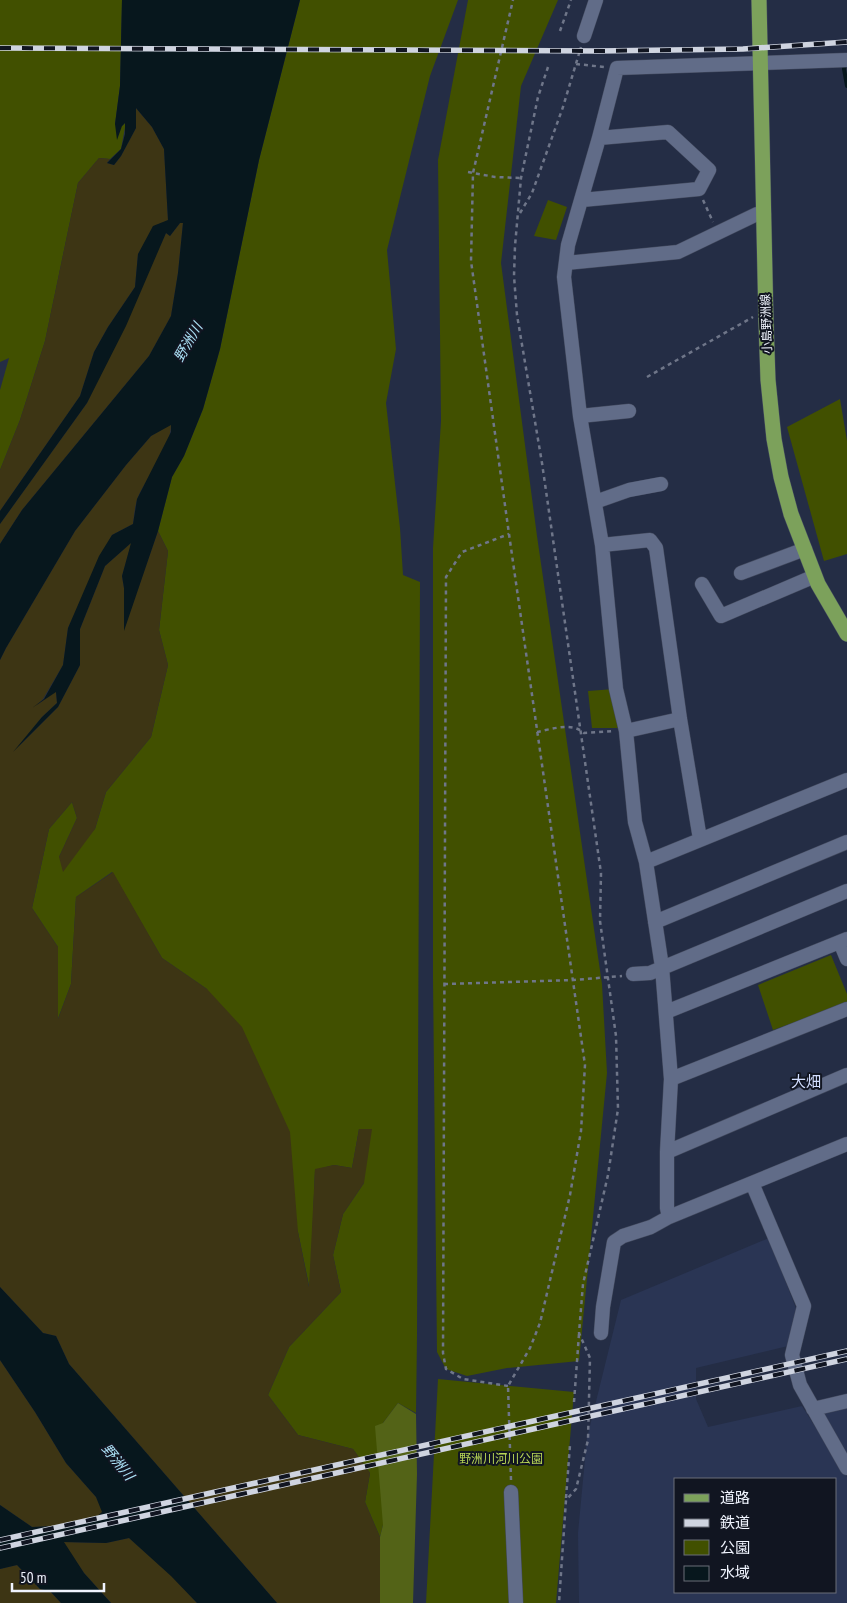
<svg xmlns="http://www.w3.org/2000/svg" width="847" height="1603" font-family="'PT Sans Narrow','Noto Sans JP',sans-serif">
<rect width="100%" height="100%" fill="#242d45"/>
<path fill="#2a3554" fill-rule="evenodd" d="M 769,1238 L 797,1311 L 788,1346 L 696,1368 L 696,1399 L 708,1427 L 802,1406 L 847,1477 L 847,1603 L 579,1603 L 578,1533 L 587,1438 L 621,1300 ZM 676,1479 L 836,1479 L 836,1592 L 676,1592 Z
M 847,1408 L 847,1459 L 823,1418 L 825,1413 Z"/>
<path fill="#415000" d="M 0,0 L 122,0 L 120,86 L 115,124 L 122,126 L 126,122 L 121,149 L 110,159 L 99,158 L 78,183 L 45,341 L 20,420 L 0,470 L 0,390 L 9,358 L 0,362 Z
M 300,0 L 458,0 L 430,76 L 387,250 L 396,349 L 386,403 L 400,528 L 403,575 L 420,582 L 417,1336 L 416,1413 L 398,1403 L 383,1423 L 383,1525 L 380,1537 L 365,1502 L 370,1473 L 353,1449 L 298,1435 L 268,1395 L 289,1347 L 341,1292 L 333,1255 L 343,1214 L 364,1183 L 359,1129 L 352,1168 L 334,1165 L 315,1170 L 310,1290 L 298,1232 L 207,989 L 162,958 L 112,872 L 76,897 L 71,984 L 57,1021 L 58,947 L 32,908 L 49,829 L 72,802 L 77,818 L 59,857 L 95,829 L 106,792 L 151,737 L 168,665 L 159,630 L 168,551 L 158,531 L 172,477 L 184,456 L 203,409 L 220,349 L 259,160 Z
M 468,0 L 558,0 L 521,86 L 501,263 L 537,536 L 602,984 L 607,1073 L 579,1361 L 507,1368 L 467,1376 L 446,1369 L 437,1352 L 433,979 L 433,548 L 441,421 L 438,160 Z
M 548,200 L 567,207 L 556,240 L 534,236 Z
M 840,399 L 847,441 L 847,554 L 824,561 L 787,427 Z
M 614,689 L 619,728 L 592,728 L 588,691 Z
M 831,955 L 847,994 L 847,1004 L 773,1030 L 758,985 Z
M 438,1379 L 574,1392 L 556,1603 L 426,1603 Z"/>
<path fill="#536317" d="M 398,1403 L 416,1414 L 417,1474 L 413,1603 L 380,1603 L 380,1537 L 383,1525 L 375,1426 L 383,1423 Z"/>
<path fill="#3d3514" d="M 135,107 L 152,127 L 164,149 L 168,220 L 138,254 L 135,287 L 108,327 L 94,352 L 80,396 L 0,511 L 0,470 L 20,420 L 45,341 L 78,183 L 99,158 L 110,159 L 107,163 L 114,165 L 121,156 L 136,128 Z
M 180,223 L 183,223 L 178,273 L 171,316 L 149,356 L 22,510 L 0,544 L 0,524 L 87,403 L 166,233 L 170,236 Z
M 171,424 C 171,448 148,475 138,497 C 135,505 134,515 133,524 L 112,535 L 68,628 L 63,665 L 43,699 L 37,705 L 56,691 L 57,703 L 42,717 L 19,746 L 58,707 L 80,665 L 80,629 L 105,566 L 132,542 L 122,576 L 124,588 L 124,629 L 158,531 L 168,551 L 159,630 L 168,665 L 151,737 L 106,792 L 95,829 L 63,872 L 59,857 L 77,818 L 72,802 L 49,829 L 32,908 L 58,947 L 58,1019 L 71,984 L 76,897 L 113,872 L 162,958 L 207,989 L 242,1027 L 290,1132 L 298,1232 L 309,1287 L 315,1169 L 334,1165 L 352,1168 L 359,1129 L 372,1129 L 364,1183 L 343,1214 L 333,1255 L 341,1292 L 289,1347 L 268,1395 L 298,1435 L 353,1449 L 370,1473 L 365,1502 L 380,1537 L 380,1603 L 277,1603 L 69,1364 L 56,1336 L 43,1333 L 0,1287 L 0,660 L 6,648 L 75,531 L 126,465 L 151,436 Z
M 0,1360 L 35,1412 L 66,1463 L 96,1497 L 103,1512 L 92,1521 L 60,1526 L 32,1527 L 0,1505 Z
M 129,1538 L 172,1576 L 197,1603 L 111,1603 L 84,1573 L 63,1542 L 106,1543 Z
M 17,1565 L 40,1589 L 50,1591 L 61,1603 L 0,1603 L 0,1569 Z"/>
<path fill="#07171d" d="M 122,0 L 300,0 L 259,160 L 220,349 L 203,409 L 184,456 L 172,477 L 158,531 L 124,631 L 124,588 L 122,576 L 131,543 L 105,566 L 80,629 L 80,665 L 58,707 L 13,752 L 42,717 L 57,703 L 56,692 L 32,708 L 44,699 L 63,665 L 68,628 L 99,556 L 112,535 L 133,524 L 137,499 L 171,432 L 171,425 L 151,436 L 126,465 L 75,531 L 6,648 L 0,660 L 0,544 L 22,510 L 149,356 L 171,316 L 178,273 L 183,223 L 180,223 L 170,236 L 166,233 L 126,326 L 87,403 L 0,524 L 0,511 L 80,396 L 94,352 L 108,327 L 135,287 L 138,254 L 153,226 L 168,220 L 164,149 L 152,127 L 136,108 L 136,128 L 121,156 L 114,165 L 107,163 L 121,149 L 125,134 L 125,123 L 122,126 L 117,140 L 115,124 L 120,86 Z
M 0,1287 L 43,1333 L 56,1336 L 69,1364 L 277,1603 L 197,1603 L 171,1576 L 129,1538 L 106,1543 L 64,1542 L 84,1573 L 111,1603 L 61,1603 L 50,1591 L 40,1589 L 17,1565 L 0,1569 L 0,1505 L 32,1527 L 60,1526 L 92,1521 L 102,1512 L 96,1497 L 66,1463 L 35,1412 L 0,1360 Z"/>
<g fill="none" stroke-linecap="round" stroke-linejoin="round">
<path stroke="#07171d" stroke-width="4" d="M 845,64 L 844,69 L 847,86"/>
<g stroke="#434a5e" stroke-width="15">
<path id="minor" d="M 584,36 L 596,0
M 582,200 L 699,189 L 709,170 L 668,132 L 599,138
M 566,263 L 678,252 L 757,214 L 764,214
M 580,416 L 629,411
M 595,502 L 629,490 L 661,484
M 602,545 L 650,540 L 656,548 L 680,719 L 700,839
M 741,573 L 805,549
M 702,584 L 721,616 L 815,576
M 626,731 L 680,719
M 646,862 L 847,780
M 655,922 L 847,842
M 840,942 L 847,959
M 633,974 L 650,973 L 847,891
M 666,1012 L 847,939
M 671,1079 L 847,1009
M 667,1152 L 847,1075
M 752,1183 L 804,1306 L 792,1355 L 800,1385 L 847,1468
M 669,1217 L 667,1208 L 667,1152 L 671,1079 L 662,967 L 646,862 L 635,822 L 626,731 L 616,689 L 602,545 L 580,416 L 564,277 L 568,245 L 599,138 L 617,68 L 847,60
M 601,1333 L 603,1307 L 614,1242 L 623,1236 L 651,1227 L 669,1217 L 847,1144
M 813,1409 L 847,1401
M 511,1492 L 516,1603"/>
</g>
<g stroke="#434a5e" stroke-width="16">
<path id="major" d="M 759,0 L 766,321 L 768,380 L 774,439 L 781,477 L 791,514 L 818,584 L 847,634"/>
</g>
<path stroke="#6f7689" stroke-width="2.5" stroke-dasharray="4 4" stroke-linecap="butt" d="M 560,31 L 571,0
M 576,64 L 604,67
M 548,67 L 538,97 L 521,178 L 515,246 L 514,276 L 517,315 L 542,463 L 601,873 L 600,921 L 616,1036 L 618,1109 L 608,1175 L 583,1284 L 579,1333 L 590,1358 L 588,1440 L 576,1489 L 566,1500 L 559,1603
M 468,172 L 495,177 L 521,178
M 703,200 L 713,222
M 520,213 L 532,193 L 563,107 L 581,47
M 647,377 L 753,317
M 537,732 C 552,729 572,722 584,733 L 613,731
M 444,984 L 574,980 L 622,976
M 508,1386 L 463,1379 L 446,1369 L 443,1353 L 446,577 L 462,552 L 509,534
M 574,1402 L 579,1334
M 511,1480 L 508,1386 L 530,1348 L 540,1323 L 570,1195 L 581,1131 L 585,1065 L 509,534 L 471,261 L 473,173 L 513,0
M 566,1498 L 570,1445"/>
<use href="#minor" stroke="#616c88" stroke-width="14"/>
<use href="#major" stroke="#7ca15b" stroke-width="15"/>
<g stroke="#cfd4e0" stroke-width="5.5">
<path id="rail" d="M 0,48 L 598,51 L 743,49 L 847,42
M 0,1540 L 847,1351
M 0,1548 L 847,1359"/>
</g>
<use href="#rail" stroke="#111521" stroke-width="4" stroke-dasharray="11" stroke-linecap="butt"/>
</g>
<g text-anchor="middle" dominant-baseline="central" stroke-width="4" stroke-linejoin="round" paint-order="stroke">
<g font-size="12" fill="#f0f4fe" stroke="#111521">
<text transform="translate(766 324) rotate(-92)">小島野洲線</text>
</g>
<g font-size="12" fill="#b8d556" stroke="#111521">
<text x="501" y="1458">野洲川河川公園</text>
</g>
<g font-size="14" font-style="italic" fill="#abe1f6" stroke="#111521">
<text transform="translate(188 342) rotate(-60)">野洲川</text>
<text transform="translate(118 1462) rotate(51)">野洲川</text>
</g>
<g font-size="15" fill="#d2deff" stroke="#111521">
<text x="806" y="1081">大畑</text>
</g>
</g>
<rect x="674" y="1478" width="162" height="115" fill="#111521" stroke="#6a6e79"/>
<rect x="684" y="1494" width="25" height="8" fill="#7ca15b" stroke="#6a6e79"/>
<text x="720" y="1503" font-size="15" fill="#f0f4fe">道路</text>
<rect x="684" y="1519" width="25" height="8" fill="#cfd4e0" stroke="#6a6e79"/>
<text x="720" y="1528" font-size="15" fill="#f0f4fe">鉄道</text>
<rect x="684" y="1540" width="25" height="15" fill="#415000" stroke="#6a6e79"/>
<text x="720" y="1553" font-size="15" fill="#f0f4fe">公園</text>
<rect x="684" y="1566" width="25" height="15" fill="#07171d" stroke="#6a6e79"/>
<text x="720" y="1578" font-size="15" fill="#f0f4fe">水域</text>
<path d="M12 1583v8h92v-8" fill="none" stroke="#f0f4fe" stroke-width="2.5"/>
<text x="20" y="1583" font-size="15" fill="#f0f4fe" stroke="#111521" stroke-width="4" paint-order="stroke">50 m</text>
</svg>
